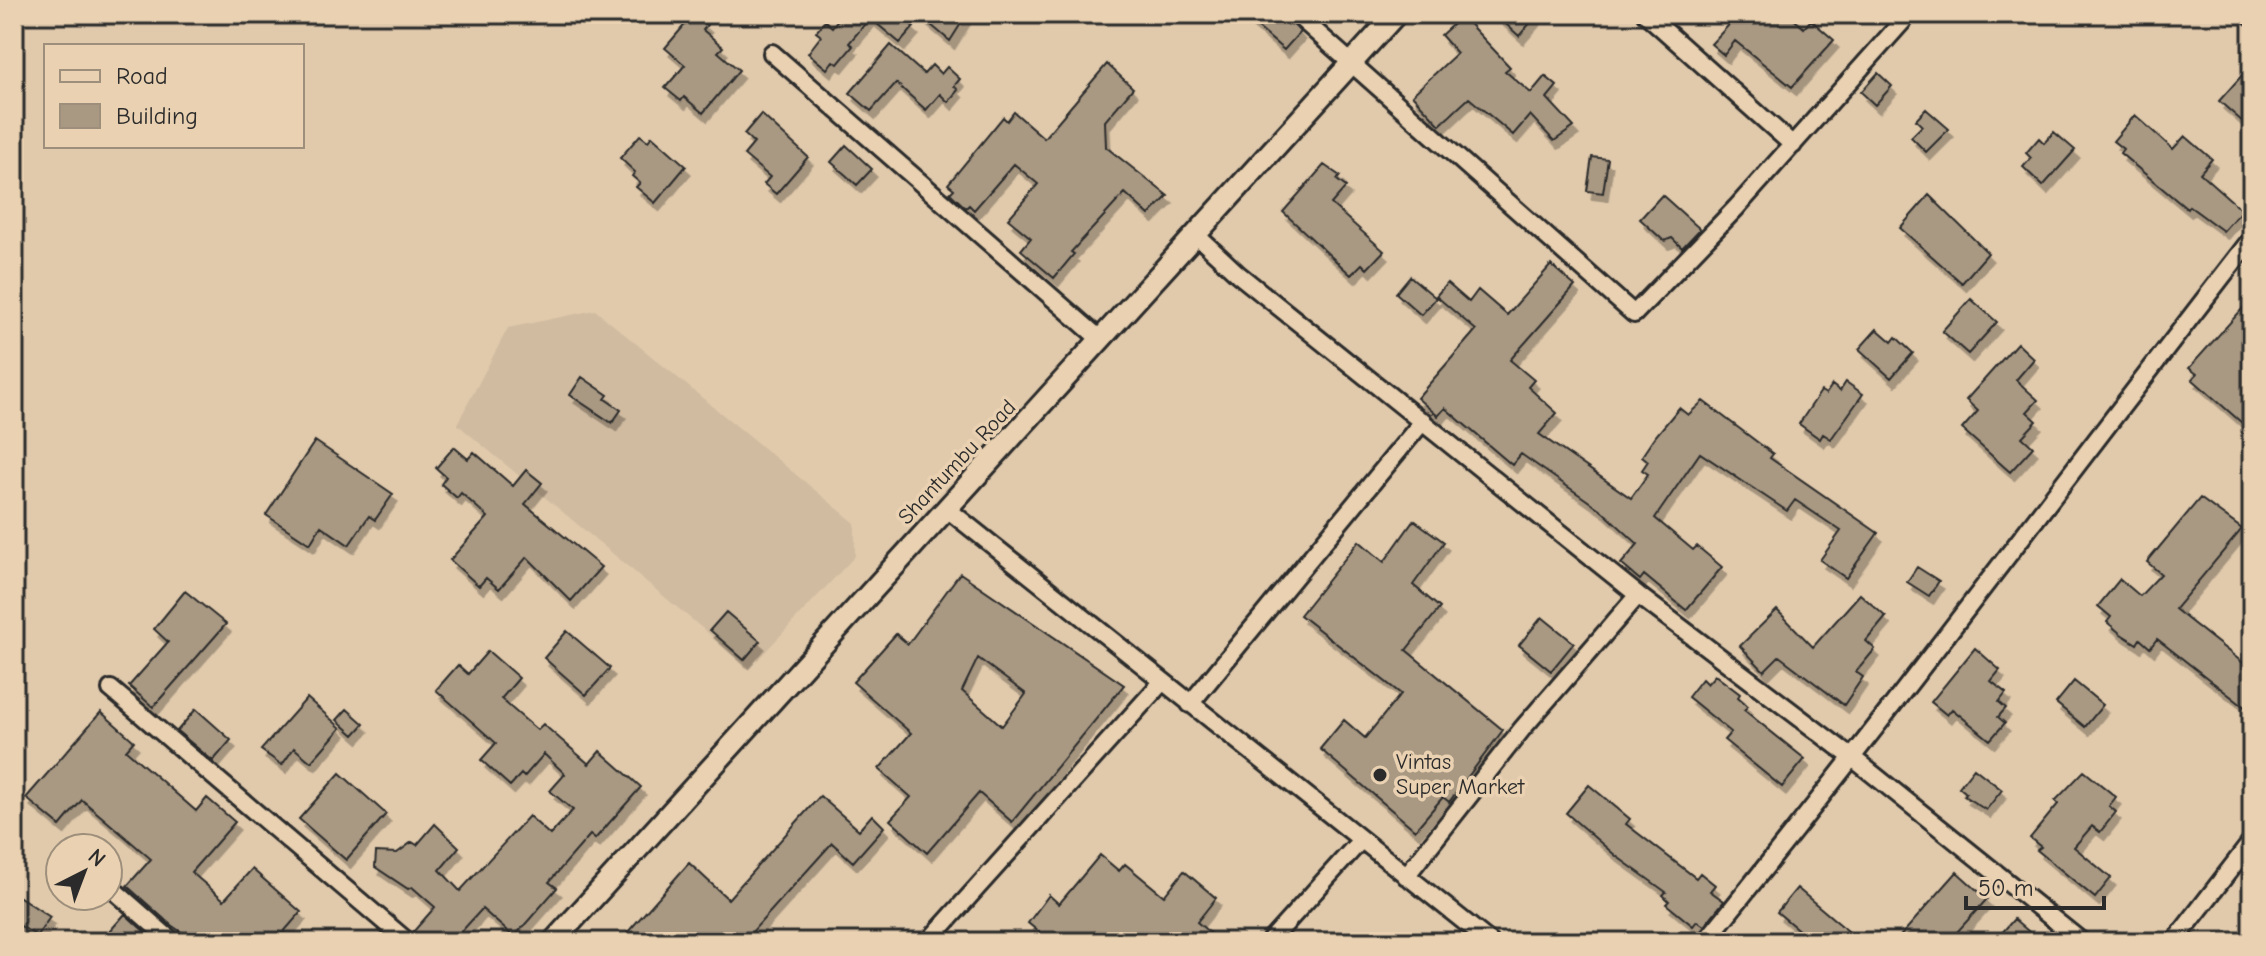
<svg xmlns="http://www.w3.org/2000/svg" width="2266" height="956" font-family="'Comic Neue',sans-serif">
<defs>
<filter id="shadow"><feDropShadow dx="4.5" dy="8" stdDeviation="0" flood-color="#0004"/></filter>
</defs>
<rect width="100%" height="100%" fill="#e1caac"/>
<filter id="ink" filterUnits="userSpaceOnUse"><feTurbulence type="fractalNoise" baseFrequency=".0125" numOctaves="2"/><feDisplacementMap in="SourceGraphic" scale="16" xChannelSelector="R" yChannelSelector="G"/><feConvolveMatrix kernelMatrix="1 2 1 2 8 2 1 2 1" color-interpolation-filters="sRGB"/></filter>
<g filter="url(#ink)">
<path fill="#d0bba0" d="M 595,310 L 855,523 L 855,556 L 750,668 L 457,424 L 508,328 Z"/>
<path fill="#a99983" stroke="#2b2b2b" stroke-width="2" fill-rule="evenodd" filter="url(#shadow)" d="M 694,14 L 707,25 L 703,30 L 723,47 L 718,52 L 739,70 L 703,113 L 684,97 L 681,101 L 665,88 L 685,65 L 665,48 Z
M 842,14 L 899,14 L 914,27 L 900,43 L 870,18 L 849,43 L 853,46 L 838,64 L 833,61 L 827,69 L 808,53 L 821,36 L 816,32 L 825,21 L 832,27 Z
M 918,14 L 967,14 L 950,41 Z
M 1242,14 L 1285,14 L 1300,32 L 1284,50 Z
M 1495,14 L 1538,14 L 1519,36 Z
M 1739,14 L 1788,14 L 1804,28 L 1811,20 L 1834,40 L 1792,87 L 1735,41 L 1724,55 L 1711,44 Z
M 1462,16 L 1510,67 L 1505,71 L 1531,93 L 1545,76 L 1557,86 L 1547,98 L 1574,127 L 1554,141 L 1530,115 L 1513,135 L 1469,98 L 1440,125 L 1412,95 L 1457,53 L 1441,35 Z
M 891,45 L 924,74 L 932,65 L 941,74 L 947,67 L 960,79 L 954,86 L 958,90 L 948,102 L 940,94 L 926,110 L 896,83 L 871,111 L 850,93 Z
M 1107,64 L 1133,88 L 1105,121 L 1106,147 L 1168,196 L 1149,215 L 1125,193 L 1071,252 L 1074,254 L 1054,278 L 1021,250 L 1031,238 L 1008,219 L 1038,184 L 1014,164 L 974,210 L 969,205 L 966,208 L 950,193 L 954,189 L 948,184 L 1003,117 L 1007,121 L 1014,112 L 1044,138 Z
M 1878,73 L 1892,86 L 1875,105 L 1861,92 Z
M 2244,73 L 2252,81 L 2252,130 L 2219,101 Z
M 1926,109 L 1949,129 L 1926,152 L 1911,137 L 1922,126 L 1916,120 Z
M 761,114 L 808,157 L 776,194 L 764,184 L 770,177 L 744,155 L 754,143 L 744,134 Z
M 2135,115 L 2173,149 L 2185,136 L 2212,159 L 2200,173 L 2242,210 L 2223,231 L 2189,206 L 2187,209 L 2120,153 L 2123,149 L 2113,141 Z
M 2054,132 L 2075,150 L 2043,186 L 2023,167 L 2031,158 L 2026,153 L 2039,138 L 2044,143 Z
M 640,135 L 648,141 L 652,136 L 686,166 L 655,203 L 636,187 L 640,183 L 632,176 L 635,172 L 620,158 Z
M 846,145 L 872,169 L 857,185 L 831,162 Z
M 1592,157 L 1608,159 L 1603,193 L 1587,191 Z
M 1324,165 L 1340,176 L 1337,180 L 1346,187 L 1331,204 L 1384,251 L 1367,269 L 1362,264 L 1351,275 L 1283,212 Z
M 1662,195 L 1700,229 L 1682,248 L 1672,238 L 1664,241 L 1640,219 Z
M 1929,195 L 1988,253 L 1962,283 L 1900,228 Z
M 1551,265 L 1575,286 L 1510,360 L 1534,380 L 1528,387 L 1557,413 L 1539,434 L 1631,498 L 1648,474 L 1642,470 L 1648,461 L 1642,456 L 1654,438 L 1679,408 L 1688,415 L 1703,401 L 1773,454 L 1770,458 L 1878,533 L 1846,578 L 1820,560 L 1841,531 L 1795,500 L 1787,511 L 1700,453 L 1655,518 L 1693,550 L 1697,546 L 1722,567 L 1686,610 L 1644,575 L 1640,580 L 1621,564 L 1638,544 L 1601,510 L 1521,454 L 1512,465 L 1445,408 L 1438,416 L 1417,398 L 1476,330 L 1436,296 L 1447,283 L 1469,302 L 1478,290 L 1507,315 Z
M 1410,276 L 1436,298 L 1421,315 L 1396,293 Z
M 2252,298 L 2252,427 L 2244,420 L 2242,423 L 2192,379 L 2197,374 L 2189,368 Z
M 1971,299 L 1997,322 L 1968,354 L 1942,331 Z
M 1877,329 L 1892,342 L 1896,337 L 1913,353 L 1891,378 L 1859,349 Z
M 2017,343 L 2034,359 L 2016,380 L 2038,400 L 2027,412 L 2037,421 L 2022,437 L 2033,447 L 2010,472 L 1962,429 L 1978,411 L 1966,400 Z
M 582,377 L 608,395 L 605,399 L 621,410 L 612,423 L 570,395 Z
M 1846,382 L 1863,394 L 1831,439 L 1823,434 L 1820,439 L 1799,424 L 1821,391 L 1826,394 L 1832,385 L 1840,391 Z
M 315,441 L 393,494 L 375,520 L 369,516 L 349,545 L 321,526 L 310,544 L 266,515 Z
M 454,447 L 468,459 L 474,452 L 513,486 L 526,470 L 542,483 L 525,504 L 601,567 L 571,601 L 527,557 L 499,589 L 486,578 L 479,586 L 450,560 L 488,517 L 461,493 L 457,498 L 441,484 L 446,477 L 436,468 Z
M 2200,498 L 2242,529 L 2175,609 L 2252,670 L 2252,713 L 2157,639 L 2150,648 L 2140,639 L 2137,644 L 2121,634 L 2107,622 L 2111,617 L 2098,606 L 2120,579 L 2140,596 L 2161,574 L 2147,562 Z
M 1414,520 L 1444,542 L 1413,585 L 1440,608 L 1406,650 L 1503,730 L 1449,802 L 1443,797 L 1415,830 L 1320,749 L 1344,720 L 1365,738 L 1401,694 L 1300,615 L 1359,541 L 1384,562 Z
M 1917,567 L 1939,581 L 1929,596 L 1907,582 Z
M 960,573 L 1124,685 L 1012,822 L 979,793 L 927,853 L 890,820 L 911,797 L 879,769 L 911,733 L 853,682 L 896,634 L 908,644 ZM 978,658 L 1026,694 L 1002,726 L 962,691 Z
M 185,591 L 226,624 L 153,707 L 129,686 L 168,642 L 154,629 Z
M 1860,594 L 1886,617 L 1866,641 L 1875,649 L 1856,672 L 1863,677 L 1844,705 L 1779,656 L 1764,671 L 1740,646 L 1777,610 L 1813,647 Z
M 726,612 L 760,641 L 744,660 L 710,630 Z
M 1542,617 L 1574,643 L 1551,671 L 1519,645 Z
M 567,631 L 610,668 L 586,695 L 544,658 Z
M 1975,648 L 2000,670 L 1991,681 L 2006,693 L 1999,702 L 2006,708 L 1998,717 L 2005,723 L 1990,740 L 1952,709 L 1947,715 L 1931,702 Z
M 488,651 L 519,678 L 501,699 L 537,730 L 543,724 L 589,764 L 600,751 L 641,787 L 595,839 L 590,835 L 549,882 L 557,888 L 514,937 L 482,909 L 452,942 L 421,942 L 413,932 L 435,907 L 412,887 L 408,889 L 375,867 L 376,852 L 397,853 L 412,842 L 417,845 L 435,824 L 459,847 L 440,870 L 460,891 L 529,816 L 550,835 L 573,810 L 550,791 L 565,774 L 544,754 L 524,777 L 521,774 L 510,786 L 481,760 L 496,743 L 436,690 L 458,665 L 468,674 Z
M 1715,675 L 1740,694 L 1738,697 L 1748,706 L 1744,710 L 1805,759 L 1782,787 L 1724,740 L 1731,732 L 1688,697 L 1702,679 L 1707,684 Z
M 2074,681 L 2103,705 L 2085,727 L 2056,703 Z
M 307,698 L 341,728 L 311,762 L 294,748 L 282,765 L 261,750 Z
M 196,709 L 231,740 L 213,761 L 177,731 Z
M 347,709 L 364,724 L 354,735 L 337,720 Z
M 101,712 L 134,741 L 126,750 L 196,811 L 207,798 L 235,822 L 191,872 L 224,900 L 252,869 L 301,912 L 275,942 L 196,942 L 171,925 L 127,886 L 151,859 L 82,800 L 60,826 L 26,798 Z
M 1974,768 L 2002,790 L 1986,810 L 1964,796 L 1966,793 L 1959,787 Z
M 2084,771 L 2116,797 L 2109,806 L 2116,812 L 2100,832 L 2092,826 L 2074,847 L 2111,878 L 2095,898 L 2037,850 L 2041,847 L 2030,838 L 2058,804 L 2055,801 Z
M 340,773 L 386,814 L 346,860 L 299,819 Z
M 1589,785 L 1630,819 L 1626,824 L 1696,878 L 1700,873 L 1715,885 L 1710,891 L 1724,901 L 1704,926 L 1697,921 L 1693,926 L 1666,904 L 1669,901 L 1663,895 L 1666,892 L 1616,856 L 1566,813 Z
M 820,796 L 859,830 L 872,815 L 884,827 L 853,862 L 832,843 L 743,942 L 619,942 L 689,863 L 728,899 Z
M 1100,855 L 1119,871 L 1125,864 L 1164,896 L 1184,871 L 1216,898 L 1197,922 L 1210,933 L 1202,942 L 1051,942 L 1028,923 L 1049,895 L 1059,904 Z
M 1957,872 L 1987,899 L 1948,942 L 1895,942 Z
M 1797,888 L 1861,942 L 1813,942 L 1777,912 Z
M 14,893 L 50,917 L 37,936 L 14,922 Z
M 125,914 L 156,942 L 120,942 L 109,932 Z
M 2014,919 L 2041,942 L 1994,942 Z"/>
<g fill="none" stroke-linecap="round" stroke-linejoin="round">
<g stroke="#2b2b2b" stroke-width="22">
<path id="minor" d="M 1296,14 L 1634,314 L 1736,208 L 1909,14
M 1646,14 L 1793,145
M 2249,14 L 2252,16
M 772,53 L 1101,340
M 1196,235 L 1238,274 L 1638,595 L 1854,759 L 2082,942
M 946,508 L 1490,942
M 111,689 L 408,942
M 1190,704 L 1423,421
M 1406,876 L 1522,729 L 1638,595
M 108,885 L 173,942
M 928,942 L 1162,682
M 1269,942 L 1361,840
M 1705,942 C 1892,712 2069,473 2252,238
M 2174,942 L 2252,841"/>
</g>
<g stroke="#2b2b2b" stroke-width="26">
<path id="tertiary" d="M 553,942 L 1396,14"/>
</g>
<use href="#minor" stroke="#e9d1b1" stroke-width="16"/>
<use href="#tertiary" stroke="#e9d1b1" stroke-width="20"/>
</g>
</g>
<circle fill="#2b2b2b" stroke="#e9d1b1" stroke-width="3" cx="1380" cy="775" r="8"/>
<g text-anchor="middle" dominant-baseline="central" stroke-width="7" stroke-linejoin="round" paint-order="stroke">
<g font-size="22" fill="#2b2b2b" stroke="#e9d1b1">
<text transform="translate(957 462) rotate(-47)">Shantumbu Road</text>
</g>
<g font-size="22" fill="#2b2b2b" stroke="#e9d1b1" text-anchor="start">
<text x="1396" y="762">Vintas<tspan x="1396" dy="25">Super Market</tspan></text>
</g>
</g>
<rect width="2266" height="956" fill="none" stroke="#e9d1b1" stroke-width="48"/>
<rect x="24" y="24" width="2218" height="908" fill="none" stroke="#2b2b2b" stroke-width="3" filter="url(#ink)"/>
<rect x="44" y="44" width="260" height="104" fill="#e9d1b1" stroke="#9d8f7b" stroke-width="2"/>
<rect x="60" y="70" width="40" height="12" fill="#e9d1b1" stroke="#9d8f7b" stroke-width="2"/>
<text x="116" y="84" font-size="24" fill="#2b2b2b">Road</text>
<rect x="60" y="104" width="40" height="24" fill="#a99983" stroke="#9d8f7b" stroke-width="2"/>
<text x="116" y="124" font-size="24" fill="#2b2b2b">Building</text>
<g transform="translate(84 872) rotate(42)"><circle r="38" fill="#e9d1b1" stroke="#9d8f7b" stroke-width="2"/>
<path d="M0-6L14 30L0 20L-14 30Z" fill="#2b2b2b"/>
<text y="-12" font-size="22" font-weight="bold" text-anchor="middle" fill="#2b2b2b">N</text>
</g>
<path d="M1966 896v12h138v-12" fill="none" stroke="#2b2b2b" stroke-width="4"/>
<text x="1978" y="896" font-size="24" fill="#2b2b2b" stroke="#e9d1b1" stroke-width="6" paint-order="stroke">50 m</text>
</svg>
